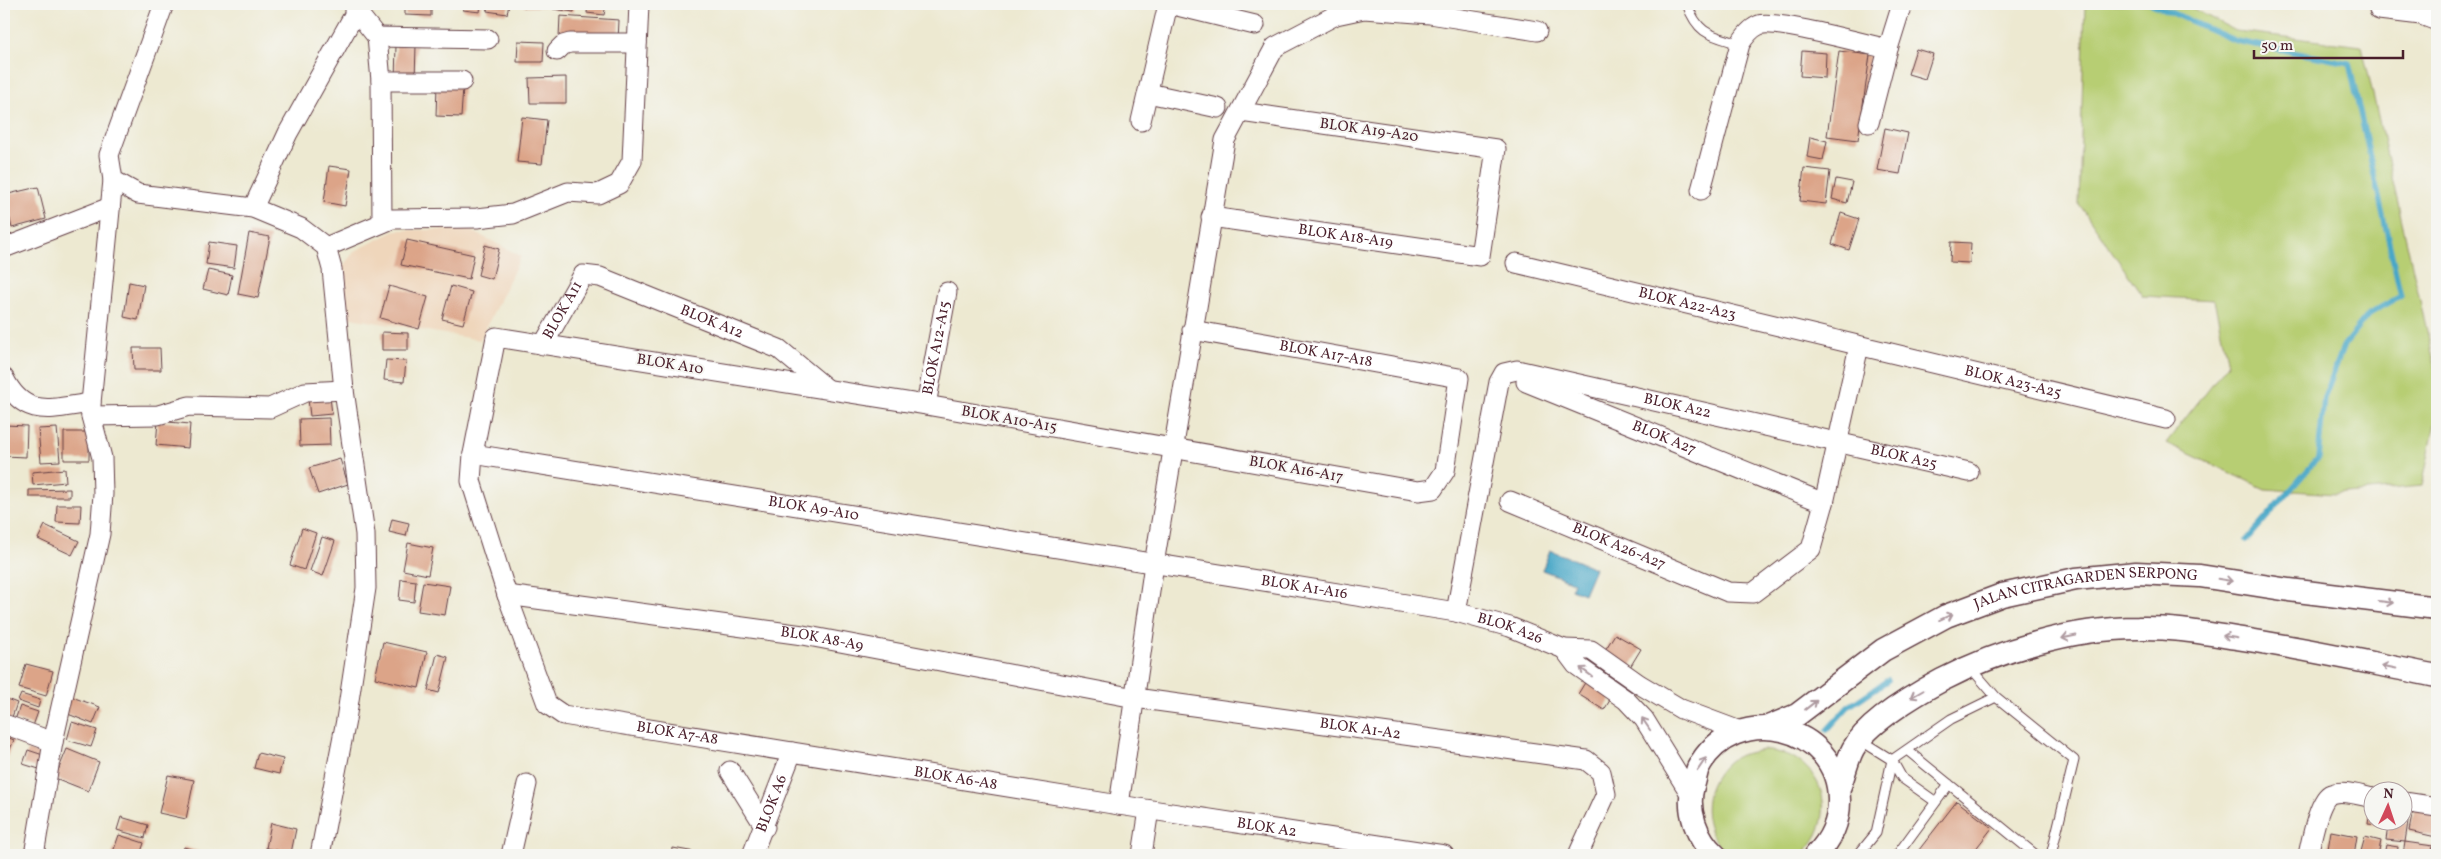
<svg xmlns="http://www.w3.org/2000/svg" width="2441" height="859" font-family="Vollkorn,serif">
<rect width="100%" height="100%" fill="#f6f6f2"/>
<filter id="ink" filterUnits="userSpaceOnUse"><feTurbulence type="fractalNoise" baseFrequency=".02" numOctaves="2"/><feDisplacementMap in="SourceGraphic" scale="10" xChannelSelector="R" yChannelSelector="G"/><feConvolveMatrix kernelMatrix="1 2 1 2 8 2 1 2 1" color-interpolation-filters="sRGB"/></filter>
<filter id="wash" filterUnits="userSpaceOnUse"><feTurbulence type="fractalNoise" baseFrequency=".0096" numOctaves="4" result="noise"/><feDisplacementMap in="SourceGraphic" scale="20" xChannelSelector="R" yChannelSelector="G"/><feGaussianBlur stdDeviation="1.12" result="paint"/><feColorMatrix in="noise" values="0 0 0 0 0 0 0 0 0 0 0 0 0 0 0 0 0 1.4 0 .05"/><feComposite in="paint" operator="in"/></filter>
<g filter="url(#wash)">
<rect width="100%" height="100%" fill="#ede9d1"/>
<path fill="#efd6bb" d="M 397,230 L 470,230 L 521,256 L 480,340 L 345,317 L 342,267 L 355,251 Z"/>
<path fill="#b7ce73" stroke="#80764f" d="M 2085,4 L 2184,4 L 2236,31 L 2362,46 L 2437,375 L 2437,413 L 2422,486 L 2335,494 L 2265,489 L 2166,443 L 2228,364 L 2214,300 L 2143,296 L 2079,204 Z
M 1763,750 C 1776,752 1789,753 1800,762 C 1832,786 1830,830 1801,855 L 1729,855 C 1699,832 1699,789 1727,763 C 1737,754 1751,752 1763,750 Z"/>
<path fill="#48a7c7" stroke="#496379" d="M 1550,550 L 1595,568 L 1584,594 L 1571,589 L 1573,582 L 1542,570 Z"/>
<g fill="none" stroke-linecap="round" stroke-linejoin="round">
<path stroke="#48a7c7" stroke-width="5.5" d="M 2152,4 L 2236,41 L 2349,63 L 2401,296 L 2369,314 L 2344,345 L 2324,398 L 2318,458 L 2247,540
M 1827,730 L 1848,707 L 1888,680"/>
</g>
<g id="blocks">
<path fill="#dca488" d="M 405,4 L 431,4 L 431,16 L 405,15 Z
M 464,4 L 481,4 L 480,12 L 463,10 Z
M 488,4 L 509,4 L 507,14 L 487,11 Z
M 524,4 L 543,4 L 543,7 L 524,7 Z
M 553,4 L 574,4 L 574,12 L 553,9 Z
M 588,4 L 606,4 L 604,15 L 587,13 Z
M 560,16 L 619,20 L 618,41 L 559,37 Z
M 518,41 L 544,42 L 543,62 L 517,62 Z
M 396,45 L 416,45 L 415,80 L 395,80 Z
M 1916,49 L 1933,54 L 1925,79 L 1908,74 Z
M 1802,51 L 1826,53 L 1825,78 L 1800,76 Z
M 1839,51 L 1870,55 L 1858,140 L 1827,136 Z
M 566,77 L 566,103 L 530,103 L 529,78 Z
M 437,85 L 463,87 L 461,117 L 436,116 Z
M 522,117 L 547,120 L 542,164 L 517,162 Z
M 1885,128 L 1908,133 L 1900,174 L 1877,170 Z
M 1810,137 L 1827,141 L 1823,160 L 1807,157 Z
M 329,166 L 351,169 L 345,206 L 324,202 Z
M 1804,168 L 1830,171 L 1826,204 L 1800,201 Z
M 1836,179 L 1852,182 L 1847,203 L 1832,199 Z
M 38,187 L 46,219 L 12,228 L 4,195 Z
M 1841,213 L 1859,219 L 1849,250 L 1832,244 Z
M 249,233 L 270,237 L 258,298 L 238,294 Z
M 407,240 L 474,255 L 469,279 L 401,265 Z
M 209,242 L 237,246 L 234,268 L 206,264 Z
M 1951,242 L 1971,243 L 1970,263 L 1950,262 Z
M 485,245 L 499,249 L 492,279 L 478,275 Z
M 208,270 L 232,275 L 228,295 L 203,289 Z
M 129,282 L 144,285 L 138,320 L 124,317 Z
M 389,286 L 428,297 L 419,329 L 380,318 Z
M 451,286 L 472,292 L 463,324 L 442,319 Z
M 382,332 L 408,333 L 408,350 L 382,350 Z
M 133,348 L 160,348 L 161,370 L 134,370 Z
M 386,360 L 406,361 L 404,382 L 384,380 Z
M 330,397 L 332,414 L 310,416 L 308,399 Z
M 329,418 L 330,445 L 300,446 L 299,419 Z
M 158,421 L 190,424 L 188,448 L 156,445 Z
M 5,425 L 27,426 L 26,457 L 4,456 Z
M 57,428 L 60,461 L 41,462 L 38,429 Z
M 64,432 L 89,432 L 89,460 L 64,460 Z
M 340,459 L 348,484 L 318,494 L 309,468 Z
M 65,469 L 66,482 L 33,485 L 32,472 Z
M 70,489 L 70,497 L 29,497 L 29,490 Z
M 57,505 L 81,505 L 80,523 L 56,522 Z
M 392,519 L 409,523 L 406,536 L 389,532 Z
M 45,525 L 79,541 L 72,555 L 38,539 Z
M 302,528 L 316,533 L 304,570 L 290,565 Z
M 322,537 L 335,541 L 323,576 L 310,571 Z
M 408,543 L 433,548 L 428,575 L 403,570 Z
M 401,579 L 416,581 L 414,602 L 399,600 Z
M 423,582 L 450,586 L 445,615 L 418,611 Z
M 1615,634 L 1641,649 L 1604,710 L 1578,694 Z
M 383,642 L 427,652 L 419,688 L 375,678 Z
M 437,654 L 448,657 L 439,693 L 428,690 Z
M 26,664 L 53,671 L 46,696 L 19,688 Z
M 21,694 L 40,700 L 38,708 L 18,701 Z
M 69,696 L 100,707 L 93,724 L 63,712 Z
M 4,698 L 17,703 L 11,720 L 4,717 Z
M 20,706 L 38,712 L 33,726 L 15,720 Z
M 72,722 L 97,730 L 91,747 L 67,740 Z
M 4,736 L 14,740 L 4,763 Z
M 67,749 L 99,762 L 88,791 L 55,778 Z
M 28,750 L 43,755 L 39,769 L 23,764 Z
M 258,753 L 283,759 L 279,774 L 254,768 Z
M 168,775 L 194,780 L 186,819 L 159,813 Z
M 1957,801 L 1992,828 L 1971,855 L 1915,855 Z
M 2371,803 L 2374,803 L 2374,822 L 2408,822 L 2405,842 L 2433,846 L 2431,855 L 2403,855 L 2405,842 L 2386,840 L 2388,826 L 2368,824 Z
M 2414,805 L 2437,810 L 2436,837 L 2409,831 Z
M 121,817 L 148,825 L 145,838 L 117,830 Z
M 271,823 L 296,829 L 291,853 L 266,848 Z
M 2331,831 L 2357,836 L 2354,855 L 2327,855 Z
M 119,835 L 144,843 L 140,855 L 112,855 Z
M 2365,837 L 2381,841 L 2378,855 L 2360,855 Z
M 2386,845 L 2398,847 L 2397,855 L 2384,855 Z
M 184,847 L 203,853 L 202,855 L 182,855 Z
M 673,848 L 706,854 L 706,855 L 672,855 Z"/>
</g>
</g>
<g filter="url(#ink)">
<use href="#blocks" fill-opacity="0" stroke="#623d44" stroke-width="1"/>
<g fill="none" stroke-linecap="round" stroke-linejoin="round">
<g stroke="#623d44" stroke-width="11">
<path id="service" d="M 1687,4 C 1698,35 1711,35 1740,44
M 1971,668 L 1996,697 L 2074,760 L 2051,855
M 1860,740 L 1892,760 L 1951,719 L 1996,697
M 1907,750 L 2036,855
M 1892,760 L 1902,778 L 1936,802
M 1858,855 L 1876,833 L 1892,760
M 1897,855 L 1949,784"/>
</g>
<g stroke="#623d44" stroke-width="21">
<g id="minor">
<path d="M 164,4 L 109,155 L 113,180 L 138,194 L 253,208 L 301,228 L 326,247 L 332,269 L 344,390 L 365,534 L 366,588 L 346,720 L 320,855"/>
<path d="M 1169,4 L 1255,25"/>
<path d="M 2379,4 L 2379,10 L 2421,15 L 2437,21"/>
<path d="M 354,15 L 361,17 L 377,37 L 381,81 L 382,223"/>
<path d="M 377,37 L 488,39"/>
<path d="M 557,51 L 563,45 L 570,43 L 637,43"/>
<path d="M 381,81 L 462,81"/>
<path d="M 1148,93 L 1218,108"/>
<path d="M 1141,121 L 1168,4"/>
<path d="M 1869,123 L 1888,49 L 1902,4"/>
<path d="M 1701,190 L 1740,44 C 1745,36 1750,29 1759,25 C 1774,19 1866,44 1888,49"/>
<path d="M 253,208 L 288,133 L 354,15 L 354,4"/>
<path id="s1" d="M 1211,217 L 1480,256 L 1496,149 L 1241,112"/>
<path d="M 326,247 L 392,219 L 477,218 L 513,214 L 568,192 L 598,194 L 619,184 L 632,161 L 639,4"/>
<path d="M 4,248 L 110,207"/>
<path id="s2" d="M 1516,263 L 2166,419"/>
<path id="s3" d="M 1192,330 L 1459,378 L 1445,471 L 1433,489 L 1418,491 L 926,405 L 496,337 L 473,454 L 471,481 L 507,595 L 547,704 L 563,715 L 1119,805 L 1444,855"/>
<path id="s4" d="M 543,345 L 583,275 L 600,277 L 779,349 L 826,388"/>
<path d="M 4,378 C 25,420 52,408 91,403"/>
<path id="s5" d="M 1526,382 L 1824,503"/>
<path id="s6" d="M 926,405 L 947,292"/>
<path d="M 91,416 L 158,415 L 189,406 L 270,408 L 305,392 L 344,390"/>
<path id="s7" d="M 473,454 L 1456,612 L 1510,627 L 1564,649"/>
<path id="s8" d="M 1510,501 L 1728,592 L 1753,593 L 1811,549 L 1824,503 L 1859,346"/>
<path id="s9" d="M 507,595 L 803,635 L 1135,698 L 1586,760 L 1601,772 L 1606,794 L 1578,855"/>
<path id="s10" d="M 1456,612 L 1499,382 L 1504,373 L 1517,370 L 1969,472"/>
<path d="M 4,724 L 53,742"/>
<path d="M 730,771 L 765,827"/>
<path d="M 1691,795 L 1644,719 L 1626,700 L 1576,665 L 1564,649 L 1591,650 L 1639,684 L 1681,709 L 1740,731"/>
<path d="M 2404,802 L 2437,807"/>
<path d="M 1119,805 L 1154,564 L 1225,140 L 1275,47 L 1336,15 L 1364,9 L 1430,14 L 1537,31"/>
<path d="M 34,855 L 53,742 L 100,534 L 103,494 L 102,458 L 91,416 L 91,403 L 113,180"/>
<path d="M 511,855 L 527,784"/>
<path id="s11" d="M 752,855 L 792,752"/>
<path d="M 1142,855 L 1149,810"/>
<path d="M 2308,855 C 2311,842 2319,798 2331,794 C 2343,789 2361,796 2374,798"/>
</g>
</g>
<g stroke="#623d44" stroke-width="25">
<g id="tertiary">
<path id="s12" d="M 1768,727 L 1797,715 L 1883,650 L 1946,616 L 2002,595 L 2076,579 L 2136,573 L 2200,576 L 2289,590 L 2437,608"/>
<path d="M 1839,788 C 1844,776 1847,760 1853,749 C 1867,723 1916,694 1942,680 C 2000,650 2072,628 2138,628 C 2171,627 2204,633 2236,638 C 2304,648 2370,663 2437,676"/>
<path d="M 1715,855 C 1697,839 1686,810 1693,786 C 1695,781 1696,773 1698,768 C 1733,700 1840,724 1839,801 C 1839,823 1831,840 1816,855"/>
</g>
</g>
<use href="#service" stroke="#fff" stroke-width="9"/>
<use href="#minor" stroke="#fff" stroke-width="19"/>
<use href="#tertiary" stroke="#fff" stroke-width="22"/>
</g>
<defs><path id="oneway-shaft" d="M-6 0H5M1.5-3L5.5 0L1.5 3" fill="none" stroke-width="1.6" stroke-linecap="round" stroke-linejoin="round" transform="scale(1.25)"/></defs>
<g stroke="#ae9aa0">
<use href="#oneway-shaft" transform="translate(2225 580) rotate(9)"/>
<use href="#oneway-shaft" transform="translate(2386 602) rotate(7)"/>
<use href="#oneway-shaft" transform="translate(1946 617) rotate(-24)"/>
<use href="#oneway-shaft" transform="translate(2069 637) rotate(168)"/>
<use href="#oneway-shaft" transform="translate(2230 637) rotate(-171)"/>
<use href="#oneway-shaft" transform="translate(2389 667) rotate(-168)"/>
<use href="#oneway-shaft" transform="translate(1586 672) rotate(-144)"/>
<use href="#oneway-shaft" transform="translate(1917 694) rotate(150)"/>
<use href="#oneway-shaft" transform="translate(1811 705) rotate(-38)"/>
<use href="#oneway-shaft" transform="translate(1646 724) rotate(-124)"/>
<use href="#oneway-shaft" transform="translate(1702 764) rotate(-56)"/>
</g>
</g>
<g text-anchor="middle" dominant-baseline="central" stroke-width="4" stroke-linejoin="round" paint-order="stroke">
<g font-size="15" fill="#4a1f2b" stroke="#f6f6f2">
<text transform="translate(1369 131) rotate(8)">BLOK A19-A20</text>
<text stroke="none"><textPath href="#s1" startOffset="136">BLOK A18-A19</textPath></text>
<text stroke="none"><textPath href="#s2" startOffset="176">BLOK A22-A23</textPath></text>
<text stroke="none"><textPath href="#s4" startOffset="40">BLOK A11</textPath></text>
<text stroke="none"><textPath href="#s4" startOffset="218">BLOK A12</textPath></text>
<text stroke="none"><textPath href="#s6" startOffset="58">BLOK A12-A15</textPath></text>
<text stroke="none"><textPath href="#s3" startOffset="136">BLOK A17-A18</textPath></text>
<text transform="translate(670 365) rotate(9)">BLOK A10</text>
<text stroke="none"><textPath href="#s2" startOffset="511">BLOK A23-A25</textPath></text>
<text stroke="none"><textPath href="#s10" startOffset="422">BLOK A22</textPath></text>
<text transform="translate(1009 420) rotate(10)">BLOK A10-A15</text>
<text stroke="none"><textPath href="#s5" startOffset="149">BLOK A27</textPath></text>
<text stroke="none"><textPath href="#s10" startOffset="654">BLOK A25</textPath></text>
<text transform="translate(1296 470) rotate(10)">BLOK A16-A17</text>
<text stroke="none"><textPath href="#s7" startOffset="345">BLOK A9-A10</textPath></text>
<text stroke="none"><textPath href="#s8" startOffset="118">BLOK A26-A27</textPath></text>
<text stroke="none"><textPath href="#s7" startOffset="842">BLOK A1-A16</textPath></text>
<text stroke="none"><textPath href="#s12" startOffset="355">JALAN CITRAGARDEN SERPONG</textPath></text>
<text stroke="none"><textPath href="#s7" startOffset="1052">BLOK A26</textPath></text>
<text stroke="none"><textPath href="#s9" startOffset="318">BLOK A8-A9</textPath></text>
<text stroke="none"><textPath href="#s9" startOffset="864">BLOK A1-A2</textPath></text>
<text stroke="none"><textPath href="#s3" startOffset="1854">BLOK A7-A8</textPath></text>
<text stroke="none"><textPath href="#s3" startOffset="2136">BLOK A6-A8</textPath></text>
<text stroke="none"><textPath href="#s11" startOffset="55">BLOK A6</textPath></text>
<text stroke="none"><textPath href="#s3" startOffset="2451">BLOK A2</textPath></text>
</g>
</g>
<rect width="2441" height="859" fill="none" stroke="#f6f6f2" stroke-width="20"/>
<g transform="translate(2388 806) rotate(3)"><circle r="24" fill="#f6f6f2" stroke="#b1a0a2"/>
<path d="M0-4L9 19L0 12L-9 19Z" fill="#d1495b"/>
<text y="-8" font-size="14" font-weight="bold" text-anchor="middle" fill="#4a1f2b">N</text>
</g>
<path d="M2254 50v8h149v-8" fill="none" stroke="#4a1f2b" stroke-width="2.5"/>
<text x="2261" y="50" font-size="15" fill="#4a1f2b" stroke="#f6f6f2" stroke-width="4" paint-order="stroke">50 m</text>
</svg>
